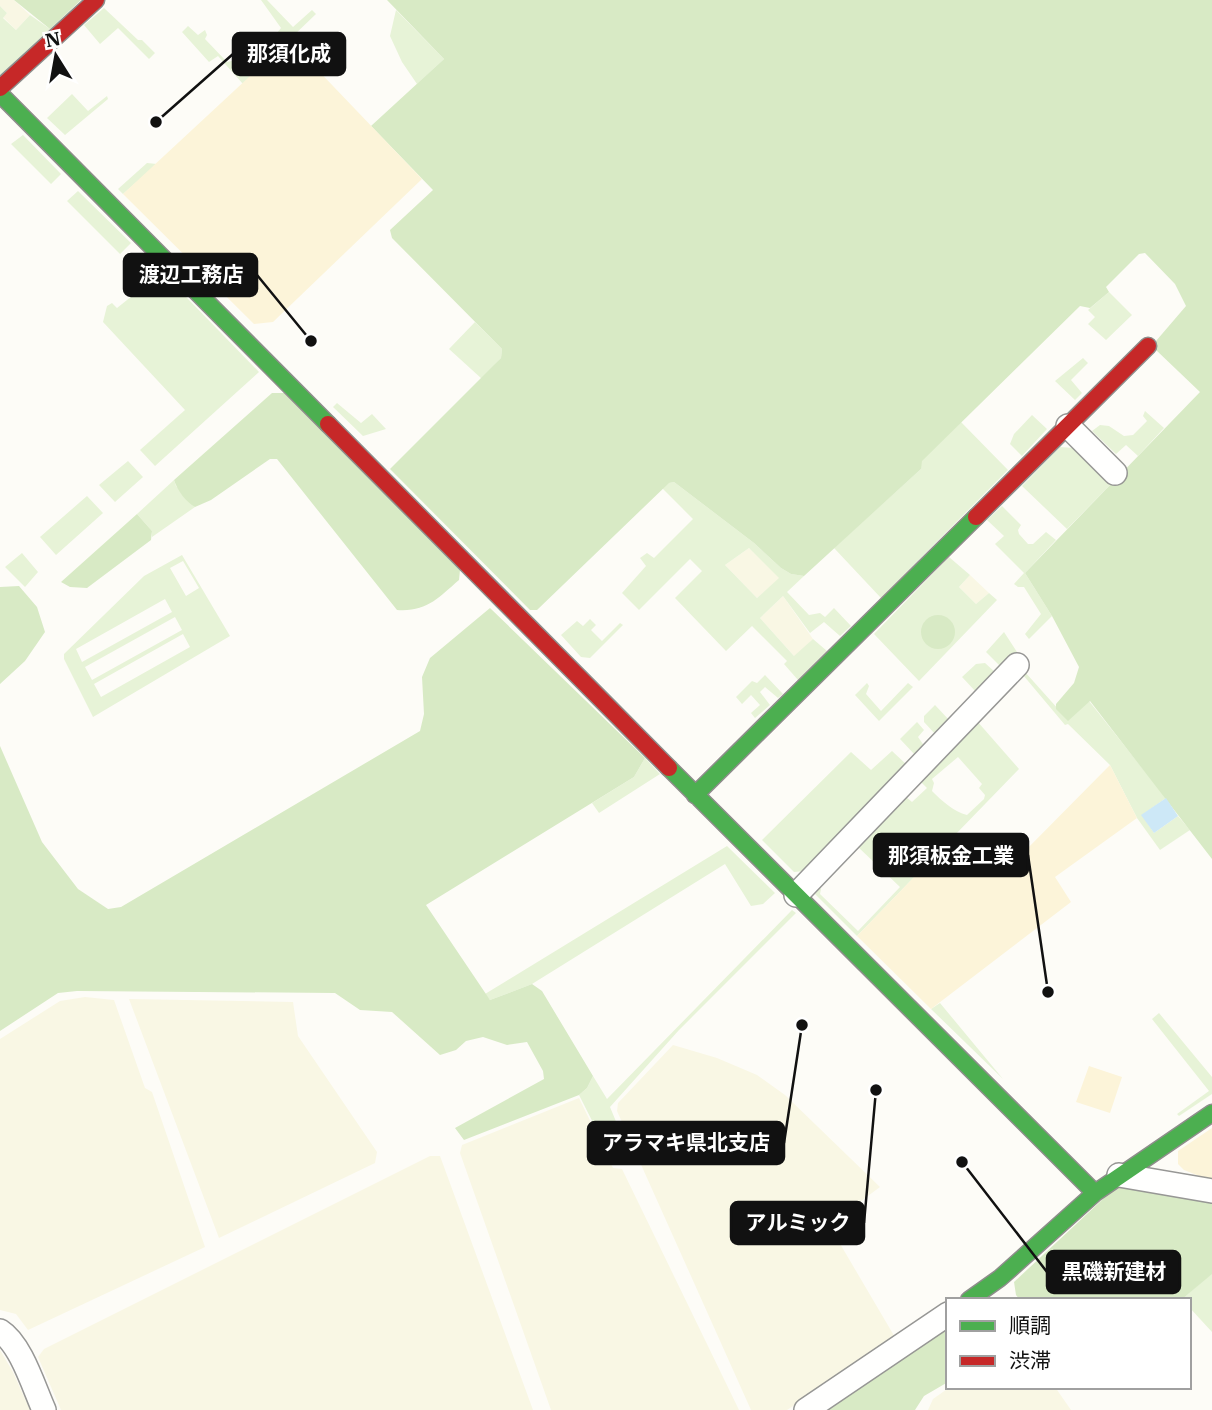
<svg xmlns="http://www.w3.org/2000/svg" width="1212" height="1410" font-family="'IBM Plex Serif','Noto Sans JP',serif">
<rect width="100%" height="100%" fill="#fdfcf7"/>
<path fill="#f9f7e4" d="M 0,0 L 14,0 L 30,15 L 16,30 L 3,17 L 7,13 L 0,6 Z
M 749,548 L 780,578 L 757,598 L 725,565 Z
M 970,575 L 989,593 L 976,604 L 959,587 Z
M 783,596 L 813,639 L 795,657 L 760,618 Z
M 85,997 L 114,1000 L 145,1088 L 152,1092 L 205,1247 L 28,1330 L 16,1314 L 0,1310 L 0,1039 L 60,1001 Z
M 129,999 L 293,1002 L 298,1036 L 377,1152 L 375,1163 L 219,1238 Z
M 673,1045 L 717,1058 L 757,1075 L 785,1095 L 880,1187 L 829,1225 L 896,1339 L 787,1410 L 751,1410 L 617,1111 L 618,1103 Z
M 579,1098 L 613,1168 L 622,1169 L 739,1410 L 551,1410 L 460,1153 L 462,1145 Z
M 430,1156 L 440,1156 L 533,1410 L 61,1410 L 38,1357 L 44,1349 Z
M 0,1350 L 13,1372 L 30,1410 L 0,1410 Z
M 950,1387 L 1055,1387 L 1071,1410 L 928,1410 L 933,1399 Z"/>
<path fill="#e7f3d7" fill-rule="evenodd" d="M 261,0 L 267,0 L 293,27 L 312,10 L 316,14 L 243,84 L 218,56 L 209,62 L 182,32 L 188,26 L 198,35 L 205,30 L 207,35 L 205,39 L 227,62 C 235,60 244,60 251,57 C 263,52 273,38 281,28 Z
M 0,6 L 7,13 L 3,18 L 16,30 L 30,15 L 50,29 L 0,75 Z
M 104,8 L 138,40 L 142,40 L 155,53 L 149,59 L 118,28 L 100,44 L 84,25 Z
M 396,10 L 444,59 L 417,84 L 402,62 L 390,36 Z
M 72,94 L 88,111 L 107,96 L 108,99 L 65,135 L 47,118 Z
M 23,135 L 61,174 L 51,184 L 11,144 Z
M 147,163 L 157,164 L 123,194 L 118,189 Z
M 78,191 L 131,243 L 120,254 L 67,201 Z
M 155,265 L 259,372 L 155,466 L 140,450 L 185,410 L 103,322 L 107,306 L 112,303 L 117,308 L 132,296 L 127,289 Z
M 1109,292 L 1132,315 L 1106,340 L 1088,324 L 1095,317 L 1088,310 Z
M 475,322 L 502,349 L 501,358 L 482,379 L 449,349 Z
M 1083,358 L 1088,363 L 1071,380 L 1082,393 L 1075,400 L 1055,381 Z
M 337,403 L 361,423 L 372,414 L 386,429 L 363,436 L 333,407 Z
M 1145,411 L 1164,428 L 1138,456 L 1126,445 L 1116,454 L 1092,431 L 1100,425 L 1109,426 L 1124,436 L 1133,435 L 1147,421 L 1143,416 Z
M 1032,415 L 1047,429 L 1022,456 L 1010,444 L 1014,434 Z
M 961,422 L 1008,470 L 881,598 L 834,548 L 921,469 L 921,461 Z
M 1060,447 L 1074,448 L 1111,484 L 1067,529 L 1022,486 Z
M 128,461 L 143,477 L 115,502 L 99,485 Z
M 174,480 L 176,486 L 195,507 L 152,537 L 152,531 L 137,514 Z
M 674,482 L 754,543 L 781,568 L 791,574 L 804,576 L 787,592 L 809,615 L 820,613 L 825,617 L 834,608 L 851,626 L 840,636 L 824,622 L 810,633 L 783,596 L 760,618 L 794,656 L 813,639 L 827,651 L 798,680 L 784,664 L 787,661 L 752,626 L 726,651 L 675,598 L 702,571 L 690,559 L 639,610 L 622,593 L 646,566 L 640,558 L 647,553 L 654,558 L 693,519 L 662,488 L 668,483 ZM 749,548 L 779,578 L 757,598 L 725,565 Z
M 87,496 L 103,513 L 56,555 L 40,537 Z
M 1002,506 L 1021,525 L 1018,530 L 1019,534 L 1028,544 L 1033,544 L 1046,532 L 1056,540 L 1025,573 L 1052,616 L 1029,639 L 1025,634 L 1041,614 L 1024,587 L 1018,587 L 1014,584 L 1024,573 L 995,544 L 1004,536 L 987,520 Z
M 22,553 L 38,572 L 25,587 L 5,567 Z
M 182,555 L 230,636 L 93,717 L 64,659 L 64,654 L 144,576 ZM 183,561 L 199,588 L 186,596 L 170,568 ZM 165,599 L 172,612 L 82,662 L 76,649 ZM 175,617 L 182,630 L 92,680 L 85,667 ZM 183,634 L 190,647 L 101,697 L 94,684 Z
M 949,557 L 970,575 L 959,587 L 976,604 L 989,593 L 997,600 L 919,681 L 874,634 Z
M 590,619 L 596,625 L 591,630 L 602,641 L 620,623 L 623,625 L 590,658 L 581,657 L 561,635 L 577,621 L 583,626 Z
M 1004,632 L 1017,652 L 1002,668 L 986,652 Z
M 985,663 L 996,673 L 977,693 L 962,677 L 976,664 Z
M 1025,672 L 1068,720 L 1089,701 L 1166,798 L 1142,815 L 1154,833 L 1178,816 L 1190,830 L 1160,850 L 1137,818 L 1110,765 L 1068,724 L 1065,725 L 1023,675 Z
M 765,675 L 783,694 L 778,698 L 765,687 L 760,692 L 770,705 L 755,718 L 751,713 L 760,705 L 751,695 L 742,704 L 736,697 L 752,681 L 757,683 Z
M 867,683 L 869,686 L 866,694 L 881,711 L 908,683 L 913,687 L 879,721 L 855,695 Z
M 935,705 L 950,721 L 936,735 L 924,722 L 924,716 Z
M 977,721 L 1019,769 L 857,936 L 815,894 L 818,886 L 821,889 L 820,894 L 858,931 L 900,887 L 857,846 L 905,796 L 912,802 L 927,788 L 920,781 ZM 958,757 L 982,784 L 979,788 L 985,795 L 984,799 L 967,815 C 954,812 941,800 932,791 L 934,783 L 932,779 Z
M 917,722 L 924,730 L 918,737 L 925,747 L 916,756 L 900,739 Z
M 892,751 L 907,765 L 805,871 L 794,872 L 762,840 L 851,752 L 871,770 Z
M 645,758 L 660,774 L 599,813 L 592,803 L 634,777 Z
M 727,846 L 775,893 L 763,904 L 751,906 L 725,864 L 532,984 L 490,1000 L 485,994 Z
M 792,910 L 796,913 L 679,1030 L 610,1107 L 632,1160 L 625,1165 L 614,1164 L 579,1095 L 587,1088 L 593,1076 L 607,1099 Z
M 940,1003 L 1003,1079 L 931,1009 Z
M 1159,1013 L 1212,1077 L 1212,1094 L 1179,1116 L 1177,1114 L 1209,1091 L 1152,1019 Z
M 1212,1273 L 1212,1332 L 1189,1307 L 1189,1300 L 1182,1299 Z"/>
<path fill="#d8eac5" d="M 14,0 L 81,0 L 50,29 Z
M 387,0 L 1212,0 L 1212,859 L 1090,701 L 1068,721 L 1056,709 L 1056,704 L 1074,683 L 1079,667 L 1052,616 L 1025,573 L 1200,392 L 1156,350 L 1156,341 L 1186,306 L 1175,284 L 1145,253 L 1139,254 L 1106,287 L 1109,292 L 1090,308 L 1080,306 L 922,461 L 921,469 L 804,576 L 791,574 L 781,568 L 754,543 L 674,482 L 669,483 L 537,610 L 530,610 L 390,469 L 501,358 L 502,349 L 392,238 L 390,230 L 433,190 L 371,126 L 444,59 Z
M 272,393 L 286,393 L 460,570 L 459,580 C 438,598 427,612 397,610 L 277,459 L 270,459 L 211,500 L 195,507 C 186,502 177,490 174,480 Z
M 137,514 L 152,531 L 151,540 L 87,588 L 70,587 L 61,582 Z
M 19,586 L 37,607 L 45,632 L 25,661 L 0,684 L 0,587 Z
M 490,608 L 645,758 L 634,777 L 426,905 L 490,1000 L 532,984 L 542,991 L 593,1076 L 587,1088 L 579,1095 L 464,1140 L 455,1128 L 544,1079 L 543,1071 L 527,1042 L 507,1045 L 483,1037 L 466,1041 L 456,1050 L 440,1055 L 392,1012 L 360,1010 L 335,993 L 77,991 L 58,993 L 0,1031 L 0,746 L 42,842 L 78,889 L 108,909 L 121,907 L 420,731 L 424,714 L 422,677 L 430,658 Z
M921 632a17 17 0 1 1 34 0a17 17 0 1 1-34 0Z
M 1118,1185 L 1212,1197 L 1212,1274 L 1181,1300 L 1020,1300 L 1016,1295 L 1014,1282 Z
M 948,1326 L 948,1382 L 924,1396 L 915,1410 L 827,1410 Z"/>
<path fill="#fcf4d9" d="M 289,40 L 422,179 L 273,322 L 254,324 L 123,194 Z
M 1110,765 L 1137,818 L 1055,877 L 1071,902 L 931,1009 L 857,936 L 949,841 L 967,859 L 978,851 L 1003,873 Z
M 1089,1066 L 1122,1077 L 1110,1113 L 1076,1102 Z
M 1212,1128 L 1212,1181 L 1184,1170 L 1178,1164 L 1178,1151 Z"/>
<path fill="#cde8f7" d="M 1166,798 L 1178,816 L 1154,833 L 1141,815 Z"/>
<g fill="none" stroke-linecap="round" stroke-linejoin="round">
<g stroke="#979795" stroke-width="26">
<path id="street" d="M 1068,426 L 1115,473
M 796,895 L 1017,665
M 1119,1175 L 1212,1191
M 0,1331 C 21,1344 34,1388 44,1410
M 806,1410 L 948,1314"/>
</g>
<g stroke="#8e8d8b" stroke-width="19">
<path id="fast" d="M 0,94 L 328,424
M 669,768 L 1095,1193
M 695,795 L 976,517
M 969,1300 L 1000,1278 L 1095,1193 L 1212,1113"/>
</g>
<g stroke="#8e8d8b" stroke-width="19">
<path id="jam" d="M 0,88 L 96,0
M 328,424 L 669,768
M 976,517 L 1148,346"/>
</g>
<use href="#street" stroke="#fffffe" stroke-width="23"/>
<use href="#fast" stroke="#4caf50" stroke-width="16"/>
<use href="#jam" stroke="#c62828" stroke-width="16"/>
</g>
<path fill="none" stroke="#111" stroke-width="2.5" d="M156 122L233 54M311 341L257 275M1048 992L1028 855M802 1025L784 1143M876 1090L864 1223M962 1162L1047 1272"/>
<g fill="#111" stroke="#fff" stroke-width="2.5">
<circle cx="156" cy="122" r="7"/>
<circle cx="311" cy="341" r="7"/>
<circle cx="1048" cy="992" r="7"/>
<circle cx="802" cy="1025" r="7"/>
<circle cx="876" cy="1090" r="7"/>
<circle cx="962" cy="1162" r="7"/>
</g>
<g fill="#111" stroke="#111" stroke-width="2.5">
<rect x="233" y="33" width="112" height="42" rx="7"/>
<rect x="124" y="254" width="133" height="42" rx="7"/>
<rect x="874" y="834" width="154" height="42" rx="7"/>
<rect x="588" y="1122" width="196" height="42" rx="7"/>
<rect x="731" y="1202" width="133" height="42" rx="7"/>
<rect x="1047" y="1251" width="133" height="42" rx="7"/>
</g>
<g font-size="21" text-anchor="middle" font-weight="bold" fill="#fff">
<text x="289" y="61">那須化成</text>
<text x="191" y="282">渡辺工務店</text>
<text x="951" y="863">那須板金工業</text>
<text x="686" y="1150">アラマキ県北支店</text>
<text x="798" y="1230">アルミック</text>
<text x="1114" y="1279">黒磯新建材</text>
</g>
<rect x="946" y="1298" width="245" height="91" fill="#ffffff" stroke="#a0a0a0" stroke-width="2"/>
<rect x="960" y="1321" width="35" height="10" fill="#4caf50" stroke="#a0a0a0" stroke-width="2"/>
<text x="1009" y="1333" font-size="21" fill="#111111">順調</text>
<rect x="960" y="1356" width="35" height="10" fill="#c62828" stroke="#a0a0a0" stroke-width="2"/>
<text x="1009" y="1368" font-size="21" fill="#111111">渋滞</text>
<g transform="translate(56 56) rotate(349)" stroke="#ffffff" stroke-width="5" paint-order="stroke">
<path d="M0-5L12 26L0 18L-12 26Z" fill="#111111"/>
<text y="-10" font-size="19" font-weight="bold" text-anchor="middle" fill="#111111">N</text>
</g>
</svg>
